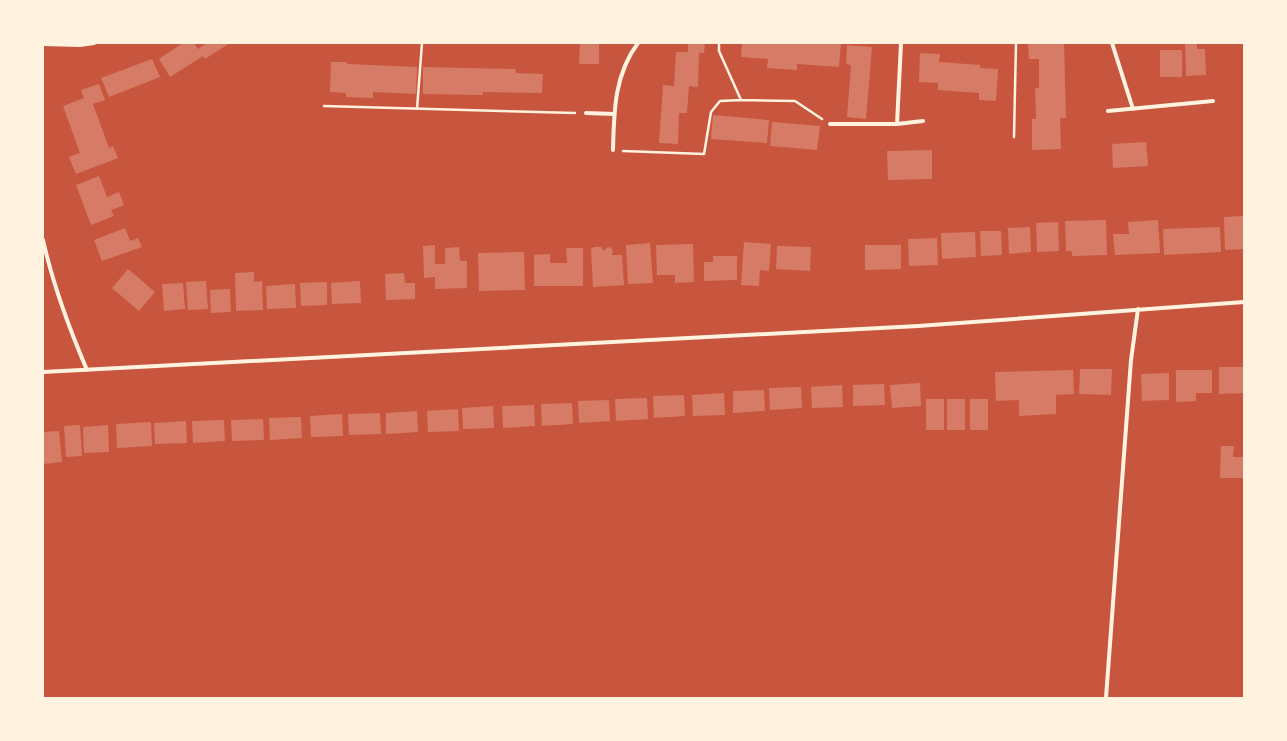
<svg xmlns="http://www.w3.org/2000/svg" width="1287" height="741" font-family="'PT Sans',sans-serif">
<rect width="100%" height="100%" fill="#c8553d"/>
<path fill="#d67c66" d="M 183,43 L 194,43 L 198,49 L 207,43 L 230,43 L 205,59 L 203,56 L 170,77 L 159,59 Z
M 580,43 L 599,43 L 599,64 L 579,64 Z
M 688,43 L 705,43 L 704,53 L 699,53 L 698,87 L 689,86 L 687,113 L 679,113 L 678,144 L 659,143 L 663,85 L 674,86 L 676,52 L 688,52 Z
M 742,43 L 841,43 L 839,67 L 797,64 L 797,70 L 767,68 L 768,59 L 741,57 Z
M 1028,43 L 1064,43 L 1066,118 L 1060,118 L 1061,149 L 1032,150 L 1032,119 L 1036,119 L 1035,88 L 1039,88 L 1039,59 L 1029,59 Z
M 1185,43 L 1197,43 L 1197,49 L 1205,49 L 1206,75 L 1186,76 Z
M 847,45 L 872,47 L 866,119 L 847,117 L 851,65 L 846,64 Z
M 1160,50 L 1182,50 L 1182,77 L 1160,77 Z
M 920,53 L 940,54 L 939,62 L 980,65 L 980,68 L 998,69 L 996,101 L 979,100 L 979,93 L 938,90 L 938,83 L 919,82 Z
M 152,59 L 160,77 L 109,97 L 101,78 Z
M 331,62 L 347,62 L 347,64 L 417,67 L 416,94 L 373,92 L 373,98 L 346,97 L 346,93 L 330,92 Z
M 423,67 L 515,69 L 516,73 L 543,74 L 542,93 L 483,92 L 483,95 L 423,94 Z
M 99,84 L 105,100 L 93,104 L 109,148 L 113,146 L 118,158 L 76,174 L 69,157 L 80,153 L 63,106 L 84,98 L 81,90 Z
M 713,115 L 769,120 L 767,143 L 711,139 Z
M 772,122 L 820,126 L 817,150 L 770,146 Z
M 1146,142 L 1148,166 L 1113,168 L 1112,144 Z
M 932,150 L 932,179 L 888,180 L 887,151 Z
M 99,176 L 107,197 L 119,192 L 124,205 L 111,210 L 114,216 L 91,225 L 76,185 Z
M 1244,216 L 1244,249 L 1225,250 L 1224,217 Z
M 1106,220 L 1107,255 L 1072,256 L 1072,251 L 1066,251 L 1065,221 Z
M 1158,220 L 1160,253 L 1115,255 L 1113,234 L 1129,234 L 1128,222 Z
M 1058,222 L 1059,251 L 1037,252 L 1036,223 Z
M 1030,227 L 1031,252 L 1009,254 L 1008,228 Z
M 1220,227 L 1221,252 L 1164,255 L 1163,229 Z
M 125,228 L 130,241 L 138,238 L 142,247 L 102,261 L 94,240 Z
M 980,231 L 1001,231 L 1002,255 L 981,256 Z
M 975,232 L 976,257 L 942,259 L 941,233 Z
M 937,238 L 938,265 L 909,266 L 908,239 Z
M 744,242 L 771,244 L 769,271 L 760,270 L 759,286 L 741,285 Z
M 650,243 L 653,283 L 628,284 L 626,245 Z
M 693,244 L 694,282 L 675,283 L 675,275 L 657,275 L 656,245 Z
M 435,245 L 435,264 L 445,264 L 445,248 L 459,247 L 460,261 L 467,261 L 467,288 L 435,289 L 435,277 L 424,278 L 423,246 Z
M 865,245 L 901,245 L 901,269 L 865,270 Z
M 777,246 L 811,247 L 810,271 L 776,269 Z
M 594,247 L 601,247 L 604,251 L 606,248 L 610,247 L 613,250 L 612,255 L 622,255 L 624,285 L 593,287 L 591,249 Z
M 566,248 L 583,248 L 583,286 L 534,286 L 534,255 L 550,254 L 550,263 L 567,263 Z
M 524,252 L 525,290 L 479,291 L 478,253 Z
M 713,256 L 737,256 L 737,280 L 704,281 L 704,262 L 713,262 Z
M 128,269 L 155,292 L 139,311 L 112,288 Z
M 254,272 L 254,282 L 262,281 L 263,310 L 236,311 L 235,273 Z
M 404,273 L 405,283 L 415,283 L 415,299 L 386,300 L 385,274 Z
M 206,281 L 208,309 L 188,310 L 186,282 Z
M 360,281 L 361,303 L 332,304 L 331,283 Z
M 327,282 L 327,305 L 301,306 L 300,283 Z
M 183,283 L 185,309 L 164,311 L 162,284 Z
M 295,284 L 296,308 L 267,309 L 266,286 Z
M 230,289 L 231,312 L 211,313 L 210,290 Z
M 1219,367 L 1244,367 L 1244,393 L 1219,394 Z
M 1080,369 L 1112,369 L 1111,395 L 1079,394 Z
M 1073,370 L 1074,394 L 1056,395 L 1056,414 L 1019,416 L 1019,400 L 996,401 L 995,372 Z
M 1176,370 L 1212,370 L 1212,393 L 1196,393 L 1196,401 L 1176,402 Z
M 1169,373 L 1169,400 L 1142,401 L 1141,374 Z
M 920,383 L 921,406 L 892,408 L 890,385 Z
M 884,384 L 885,405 L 853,406 L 853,385 Z
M 842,385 L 843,407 L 812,408 L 811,387 Z
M 801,387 L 802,408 L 770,410 L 769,388 Z
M 764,390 L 765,411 L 733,413 L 733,391 Z
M 724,393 L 725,415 L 693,416 L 692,395 Z
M 684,395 L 685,416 L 654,418 L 653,396 Z
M 647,398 L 648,419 L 616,421 L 615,399 Z
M 926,399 L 944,399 L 944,430 L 926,430 Z
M 947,399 L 965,399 L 965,430 L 947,430 Z
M 970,399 L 988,399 L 988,430 L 970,430 Z
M 609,400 L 610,421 L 579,423 L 578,401 Z
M 572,403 L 573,424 L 542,426 L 541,404 Z
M 534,405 L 535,426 L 503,428 L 502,406 Z
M 493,406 L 494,428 L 463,429 L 462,408 Z
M 458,409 L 459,431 L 428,432 L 427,411 Z
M 417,411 L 418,432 L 386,434 L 386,413 Z
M 380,413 L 381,434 L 349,435 L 348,414 Z
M 342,414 L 343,436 L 311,437 L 310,416 Z
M 301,417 L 302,438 L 270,440 L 269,418 Z
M 263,419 L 264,440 L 232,441 L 231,420 Z
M 224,420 L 225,441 L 193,443 L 192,421 Z
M 186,421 L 187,443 L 155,444 L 154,423 Z
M 151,422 L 152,446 L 117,448 L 116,424 Z
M 80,425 L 82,456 L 66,457 L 64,426 Z
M 108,425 L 109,452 L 84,453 L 83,427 Z
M 59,431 L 62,462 L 43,464 L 43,432 Z
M 1221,446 L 1234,446 L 1233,457 L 1244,457 L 1244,478 L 1220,478 Z"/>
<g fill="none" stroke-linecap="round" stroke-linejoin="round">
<path stroke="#fff3e0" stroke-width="2.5" d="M 719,43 L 719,51 L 741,100
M 324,106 L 575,113
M 417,109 L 422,43
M 1014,137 L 1016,43
M 623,151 L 704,154 L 711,112 L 720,101 L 741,100 L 795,101 L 822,119"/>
<path stroke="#fff3e0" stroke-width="4" d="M 1112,43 L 1133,109
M 43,44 L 80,45 L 94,43
M 1108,111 L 1213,101
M 586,113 L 614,114
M 830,124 L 897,124 L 923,121
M 897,124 L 901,43
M 613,150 C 614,112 614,75 638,43
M 43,240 C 53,285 69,328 87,370
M 43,372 L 918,326 L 1244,302
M 1106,698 L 1131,360 L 1138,309"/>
</g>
<rect width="1287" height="741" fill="none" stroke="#fff3e0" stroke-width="88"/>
</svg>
